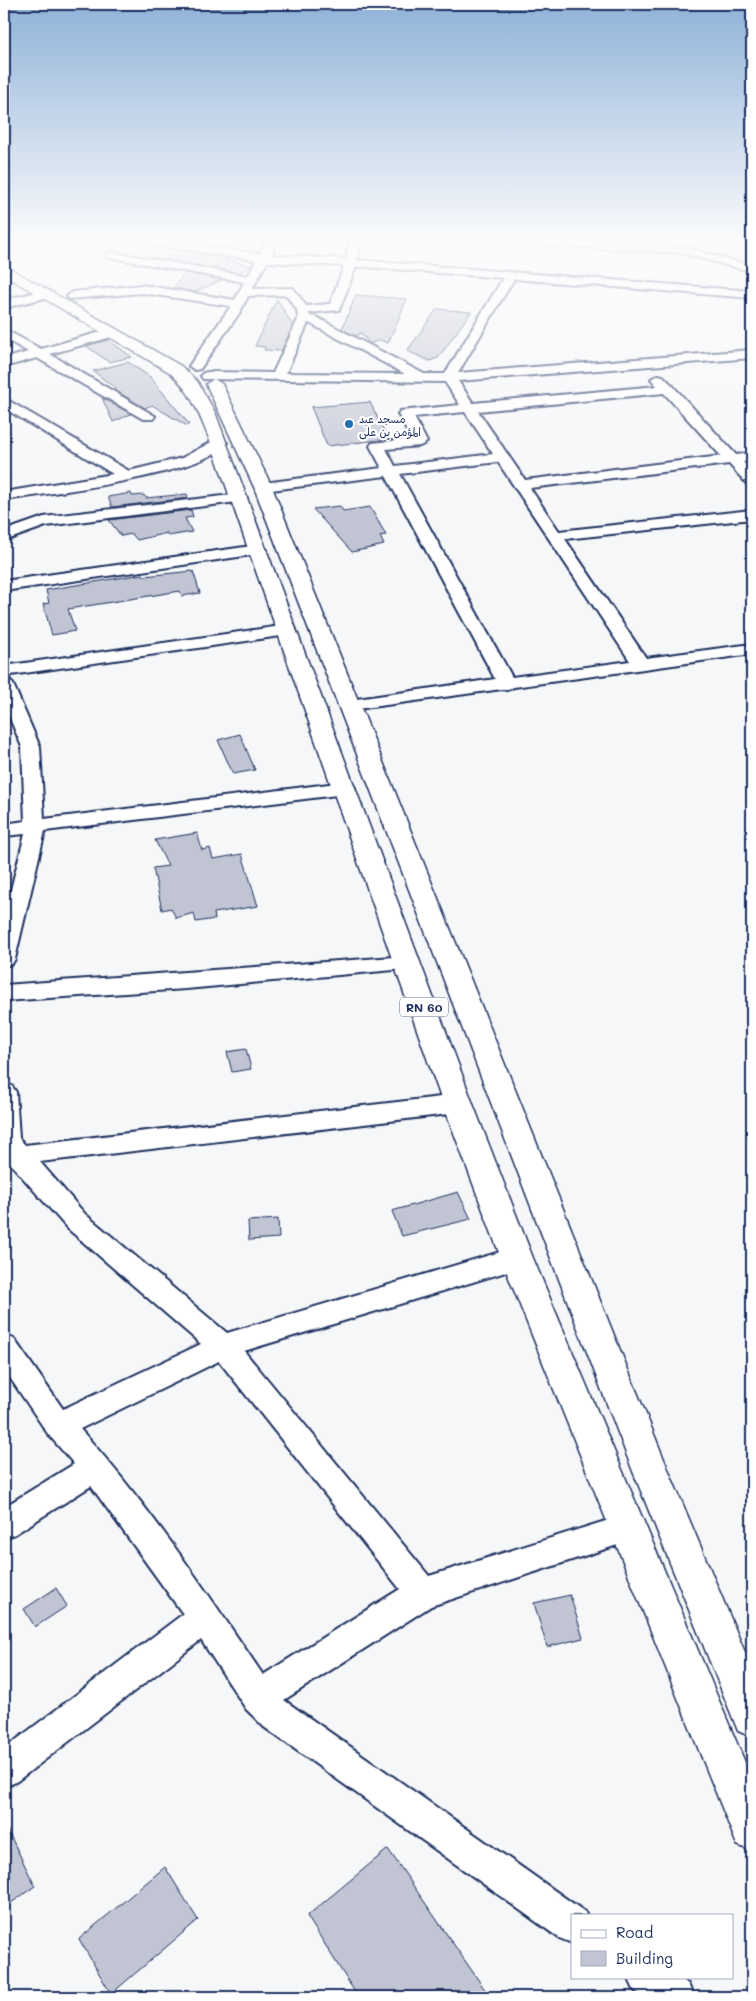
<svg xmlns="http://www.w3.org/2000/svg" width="756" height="2001" font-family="Mali,'Playpen Sans Arabic',sans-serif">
<rect width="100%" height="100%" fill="#f6f7f9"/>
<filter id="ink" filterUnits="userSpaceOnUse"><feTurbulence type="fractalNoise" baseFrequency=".02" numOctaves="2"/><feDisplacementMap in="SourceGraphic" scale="10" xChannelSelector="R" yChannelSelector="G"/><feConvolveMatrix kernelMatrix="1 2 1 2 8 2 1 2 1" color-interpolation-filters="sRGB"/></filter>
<g filter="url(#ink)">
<path fill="#c0c4d3" stroke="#1b2f5e" d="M 177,250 L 228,258 L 225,259 L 251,266 L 239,273 L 164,259 Z
M 185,273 L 222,280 L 194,292 L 173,288 Z
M 356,295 L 407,299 L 388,343 L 380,340 L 370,344 L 361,333 L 355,336 L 342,329 Z
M 277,299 L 293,326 L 281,351 L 264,350 L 265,347 L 255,346 Z
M 437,309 L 471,312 L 438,358 L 430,361 L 407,351 Z
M 108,340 L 132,357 L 109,362 L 86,346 Z
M 128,362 L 150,377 L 189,424 L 187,426 L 152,405 L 145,408 L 113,389 L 115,388 L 93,371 Z
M 102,398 L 131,414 L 113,422 Z
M 370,402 L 388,439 L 327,446 L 311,407 Z
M 131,493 L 132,496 L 144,495 L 146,498 L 187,494 L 188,498 L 112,507 L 108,497 Z
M 340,506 L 343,511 L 370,507 L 386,535 L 380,536 L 384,545 L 352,552 L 313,509 Z
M 191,510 L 193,517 L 185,518 L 192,532 L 168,536 L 167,533 L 137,540 L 132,534 L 121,536 L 109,520 Z
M 193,571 L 200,593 L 182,596 L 180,591 L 68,609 L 75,631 L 52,635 L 43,604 L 49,603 L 46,590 L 143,574 L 144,576 Z
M 240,734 L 255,770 L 233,774 L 218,740 Z
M 197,833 L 202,850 L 210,848 L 213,859 L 242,854 L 258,906 L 214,913 L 215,919 L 196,922 L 194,913 L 176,918 L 171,908 L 162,910 L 153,868 L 168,866 L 155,840 Z
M 246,1049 L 251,1069 L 232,1072 L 227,1052 Z
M 458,1192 L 471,1219 L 402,1236 L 392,1211 Z
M 278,1219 L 279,1238 L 249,1240 L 248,1221 Z
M 56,1588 L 67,1606 L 35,1627 L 24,1609 Z
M 570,1595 L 583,1638 L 547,1647 L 534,1603 Z
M 4,1823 L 35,1886 L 4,1908 Z
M 388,1849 L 490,1997 L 358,1997 L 307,1916 Z
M 165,1867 L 198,1920 L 111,1994 L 79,1939 Z"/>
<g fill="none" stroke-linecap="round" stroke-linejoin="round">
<g stroke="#1b2f5e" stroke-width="4">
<path id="minor" d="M 148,242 L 177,242 L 260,254 L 266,242 L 277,242 L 271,255 L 346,259 L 349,242 L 361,242 L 357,260 L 752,291 L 752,298 L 514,279 L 458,373 L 752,350 L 752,358 L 458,381 L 473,403 L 657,386 L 651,379 L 658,375 L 663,376 L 673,386 L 736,455 L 752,453 L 752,461 L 743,462 L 752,473 L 752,485 L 747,484 L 729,464 L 530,488 L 559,531 L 752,510 L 752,519 L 565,539 L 646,658 L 752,644 L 752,654 L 514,687 L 507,690 L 502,689 L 350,710 L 344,709 L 341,705 L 344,701 L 350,700 L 495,679 L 386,476 L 263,491 L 256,487 L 263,483 L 382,468 L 370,446 L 372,443 L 411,439 L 398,414 L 400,411 L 460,405 L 445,382 L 203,379 L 201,376 L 203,373 L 208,372 L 273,373 L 298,319 L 297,310 L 286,295 L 248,296 L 240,312 L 200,369 L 195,370 L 189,366 L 231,306 L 142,293 L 69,299 L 67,296 L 73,292 L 142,285 L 235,300 L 244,282 L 107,257 L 107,253 L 111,252 L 248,276 L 256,260 L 153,245 ZM 267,262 L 344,266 L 330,304 L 306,306 L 293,288 L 252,289 ZM 356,267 L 366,267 L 503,278 L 445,374 L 424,374 L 316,317 L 310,316 L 309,313 L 339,310 ZM 308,323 L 309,323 L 405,374 L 286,373 ZM 664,393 L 721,456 L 525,480 L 478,411 ZM 465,412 L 493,454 L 395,466 L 386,449 L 420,446 L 427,442 L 414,417 ZM 498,462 L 630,661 L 512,677 L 400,474 Z
M 541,242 L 606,242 L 684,247 L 752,266 L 752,272 L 683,253 L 546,245 Z
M 45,290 L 49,291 L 49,297 L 4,308 L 4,300 Z
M 4,329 L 41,349 L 111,329 L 115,330 L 117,333 L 115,336 L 50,354 L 155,416 L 153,419 L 143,419 L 37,358 L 4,367 L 4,359 L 28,352 L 4,338 Z
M 4,398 L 129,471 L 182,458 L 215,440 L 220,439 L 227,443 C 204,475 47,494 4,500 L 4,492 L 113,474 L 4,408 Z
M 240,494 L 247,498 L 245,501 L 46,526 L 4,541 L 4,531 L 44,517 Z
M 259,545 L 267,550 L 265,553 L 4,591 L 4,581 Z
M 288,625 L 294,626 L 296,630 L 294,634 L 4,676 L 4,666 Z
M 4,679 L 10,680 L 13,684 L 40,747 L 44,819 L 345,782 L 352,784 L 355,788 L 352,792 L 345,794 L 45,831 L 15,959 L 12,964 L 4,966 L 4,917 L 25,834 L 4,836 L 4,824 L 25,821 L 22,747 L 4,704 Z
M 408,956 L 416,958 L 419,963 L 416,968 L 186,989 L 4,1001 L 4,985 Z
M 4,1083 L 12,1086 L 16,1092 L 19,1138 L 25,1145 L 458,1095 L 467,1098 L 470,1104 L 467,1110 L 458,1113 L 40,1162 L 85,1214 L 227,1333 L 517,1247 L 526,1250 L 530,1258 L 526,1266 L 244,1351 L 429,1576 L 628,1514 L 639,1518 L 643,1528 L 639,1538 L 431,1606 L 284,1700 L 585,1912 L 586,1915 L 572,1915 L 572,1943 L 559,1938 L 264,1727 L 246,1709 L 201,1640 L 16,1782 L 4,1787 L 4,1749 L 183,1614 L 91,1486 L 15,1534 L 4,1538 L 4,1507 L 74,1464 L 48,1434 L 4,1369 L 4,1335 L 14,1339 L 63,1409 L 201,1344 L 67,1228 L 9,1162 L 4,1154 ZM 219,1361 L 400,1589 L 263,1675 C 206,1591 148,1504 80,1429 Z
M 628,1977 L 679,1977 L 688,1984 L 694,1997 L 644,1997 L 634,1990 Z"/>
</g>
<g stroke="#1b2f5e" stroke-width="3">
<path id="primary" d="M 4,265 L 181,366 L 197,381 L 215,412 L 473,1104 L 533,1258 L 752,1779 L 752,1851 L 737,1845 L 501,1258 L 443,1104 L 211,443 C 200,417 192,391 169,372 L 4,275 Z
M 214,379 L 222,384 L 272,487 L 668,1469 L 752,1669 L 752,1737 L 738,1731 L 632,1469 L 254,487 L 206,384 Z"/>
</g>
<use href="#minor" fill="#fff" fill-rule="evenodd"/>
<use href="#primary" fill="#fff" fill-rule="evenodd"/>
</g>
</g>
<linearGradient id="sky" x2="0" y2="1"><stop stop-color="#8fb2d8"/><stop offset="0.46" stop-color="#fbfbfc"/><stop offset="1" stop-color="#fbfbfc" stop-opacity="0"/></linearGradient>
<rect width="756" height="522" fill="url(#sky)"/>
<circle fill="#1f6fb2" stroke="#fff" stroke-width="2" cx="349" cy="424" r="5"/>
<g text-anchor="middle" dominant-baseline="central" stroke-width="4.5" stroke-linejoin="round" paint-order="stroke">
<g font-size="11" fill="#1b2f5e" stroke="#fff" text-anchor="start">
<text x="359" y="418">مسجد عبد<tspan x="359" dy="13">المؤمن بن على</tspan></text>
</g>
<rect fill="#fff" stroke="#5f6d8e" stroke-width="1" x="400" y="997.5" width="48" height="19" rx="4"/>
<g font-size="12" font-weight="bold" fill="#1b2f5e">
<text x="424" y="1007">RN 60</text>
</g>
</g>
<rect width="756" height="2001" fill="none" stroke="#fff" stroke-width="20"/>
<rect x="10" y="10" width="736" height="1981" fill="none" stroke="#1b2f5e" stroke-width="2" filter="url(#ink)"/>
<rect x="571" y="1914" width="162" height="65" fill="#ffffff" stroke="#a4acbf"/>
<rect x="581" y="1930" width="25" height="8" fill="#ffffff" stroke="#a4acbf"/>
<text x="616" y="1938" font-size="15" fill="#1b2f5e">Road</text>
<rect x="581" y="1951" width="25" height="15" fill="#c0c4d3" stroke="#a4acbf"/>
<text x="616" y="1964" font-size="15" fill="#1b2f5e">Building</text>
</svg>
